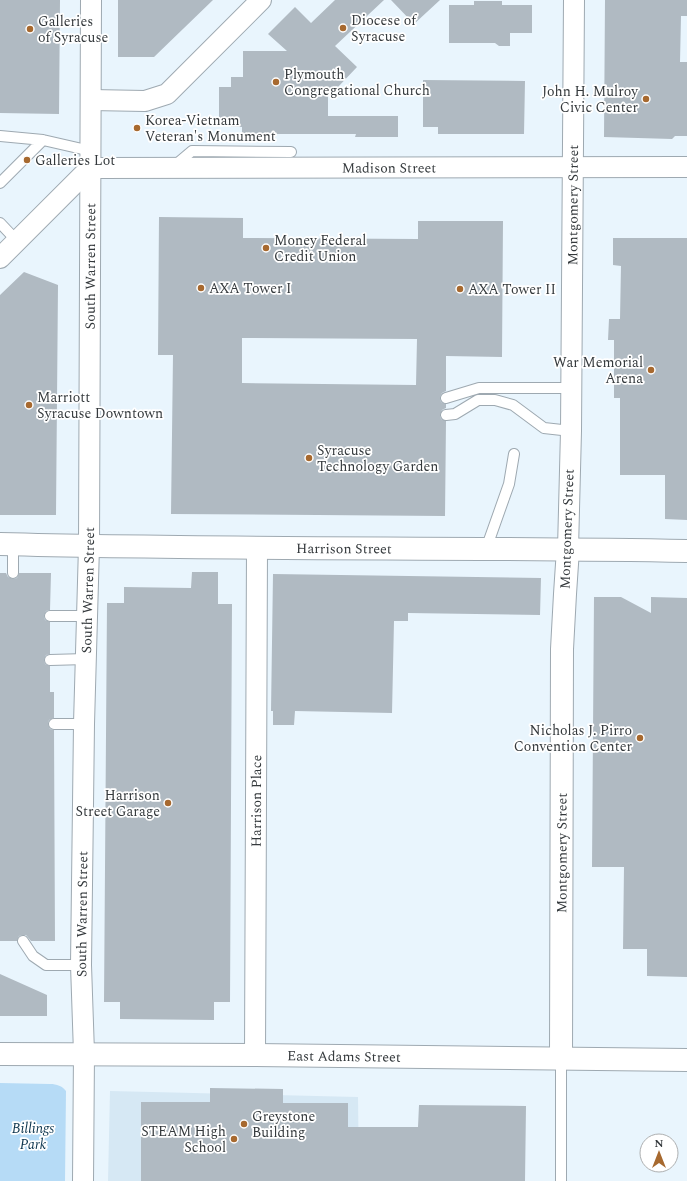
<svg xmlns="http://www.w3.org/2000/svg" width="687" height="1181" font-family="Spectral,serif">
<rect width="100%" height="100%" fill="#e9f5fd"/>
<path fill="#d6e8f4" d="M 110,1091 L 358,1097 L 359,1181 L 108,1181 Z"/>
<path fill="#b6dbf6" d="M 0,1083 L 50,1084 C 57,1084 62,1086 66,1091 L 65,1181 L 0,1181 Z"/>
<path fill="#b0bac2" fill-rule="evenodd" d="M 0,0 L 60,0 L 59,114 L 0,113 Z
M 118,0 L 213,0 L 154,57 L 118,57 Z
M 335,0 L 384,0 L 335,46 L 357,67 L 338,87 L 328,92 L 328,116 L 398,116 L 398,137 L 355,137 L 356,134 L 242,134 L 242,127 L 231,127 L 231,118 L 219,118 L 219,87 L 231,87 L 231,77 L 243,77 L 243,51 L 287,51 L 268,34 L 295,7 L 311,23 Z
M 391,0 L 440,0 L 414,24 Z
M 605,0 L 687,0 L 687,16 L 681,16 L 680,62 L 687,62 L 687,136 L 675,136 L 672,139 L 604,137 Z
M 474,1 L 502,1 L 502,5 L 532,5 L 532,33 L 510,33 L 510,46 L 499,46 L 495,43 L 449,43 L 449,5 L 474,5 Z
M 423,80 L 525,81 L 524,134 L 438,134 L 438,127 L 423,127 Z
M 159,217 L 243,218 L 243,238 L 418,239 L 418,221 L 503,221 L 502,357 L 446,356 L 446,391 L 442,393 L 440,397 L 441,402 L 446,404 L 446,408 L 442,410 L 440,415 L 441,419 L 446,421 L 445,516 L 171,514 L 173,355 L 158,355 ZM 242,338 L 417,339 L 416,385 L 242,383 Z
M 613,238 L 687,238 L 687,520 L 665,519 L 665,475 L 620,475 L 620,398 L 614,398 L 614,340 L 608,340 L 609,319 L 620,319 L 621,266 L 613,265 Z
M 24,272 L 58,285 L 56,515 L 0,515 L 0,295 Z
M 192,572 L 218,572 L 218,604 L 232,604 L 230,1002 L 214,1002 L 214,1020 L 120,1019 L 120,1002 L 104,1002 L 107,603 L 124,603 L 124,587 L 191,588 Z
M 0,573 L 6,573 L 8,577 L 13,579 L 17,578 L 19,573 L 51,573 L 50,610 L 46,611 L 44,616 L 45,620 L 50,622 L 50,654 L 46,655 L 44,660 L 45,664 L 50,666 L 50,692 L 54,692 L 54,718 L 49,720 L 48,724 L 50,729 L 54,730 L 55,941 L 31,941 L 26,935 L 23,935 L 19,936 L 17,941 L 0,941 Z
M 273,574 L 541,578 L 540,615 L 408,613 L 408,621 L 394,621 L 392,713 L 295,711 L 294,725 L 273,725 L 273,711 L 271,711 Z
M 594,597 L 621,597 L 651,613 L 651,597 L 687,598 L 687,977 L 647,976 L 647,949 L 623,949 L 624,867 L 592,867 Z
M 0,974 L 47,995 L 47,1016 L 0,1016 Z
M 210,1088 L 283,1089 L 283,1103 L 348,1103 L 348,1127 L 418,1127 L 419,1105 L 526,1106 L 525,1181 L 141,1181 L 141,1102 L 210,1102 Z"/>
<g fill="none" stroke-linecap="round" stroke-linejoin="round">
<g stroke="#9ea9b1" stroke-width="12">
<path id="lane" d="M 0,136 L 43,140 L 91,151
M 173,167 L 192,151 L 291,152
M 0,183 L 43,140
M 0,223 L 17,241
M 446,398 L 479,388 L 571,388
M 446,415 L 455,414 L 478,400 L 495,400 L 513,405 L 544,428 L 571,431
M 486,549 L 509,484 L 514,454
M 13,573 L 13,544
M 50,616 L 87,616
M 50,660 L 86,659
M 54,724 L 84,724
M 23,941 L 33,956 L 46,965 L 81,965
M 561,1059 L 561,1181"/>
</g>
<g stroke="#9ea9b1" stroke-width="22">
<g id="street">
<path d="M 91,100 L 145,101 L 167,94 L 261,0"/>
<path id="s1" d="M 90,168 L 687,167"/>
<path d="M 0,258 L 90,168"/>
<path id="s2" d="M 568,549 L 571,431 L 574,0"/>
<path id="s3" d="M 255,1055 L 257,547"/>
<path id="s4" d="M 83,1181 L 84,1053 L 81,965 L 84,724 L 89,546 L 91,0"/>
</g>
</g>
<g stroke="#9ea9b1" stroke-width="24">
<g id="secondary">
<path id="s5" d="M 0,544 C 229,550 458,547 687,551"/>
<path id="s6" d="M 0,1054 L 255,1055 L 687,1060"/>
<path id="s7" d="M 561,1059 L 562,649 L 565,594 L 568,549"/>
</g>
</g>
<use href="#lane" stroke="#fff" stroke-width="10"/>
<use href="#street" stroke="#fff" stroke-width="20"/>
<use href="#secondary" stroke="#fff" stroke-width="22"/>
</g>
<g fill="#a7692f" stroke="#fff" stroke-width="1.5">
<circle cx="343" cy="28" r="4"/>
<circle cx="30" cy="29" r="4"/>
<circle cx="276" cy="82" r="4"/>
<circle cx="646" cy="99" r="4"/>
<circle cx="137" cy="128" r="4"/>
<circle cx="27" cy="160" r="4"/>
<circle cx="266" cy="248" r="4"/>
<circle cx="201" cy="288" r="4"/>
<circle cx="460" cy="289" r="4"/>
<circle cx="651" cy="370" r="4"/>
<circle cx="29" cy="405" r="4"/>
<circle cx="309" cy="458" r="4"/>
<circle cx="640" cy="738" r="4"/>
<circle cx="168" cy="803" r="4"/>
<circle cx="244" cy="1124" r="4"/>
<circle cx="234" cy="1139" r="4"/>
</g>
<g text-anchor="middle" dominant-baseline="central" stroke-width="3.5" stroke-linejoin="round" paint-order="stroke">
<g font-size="14" fill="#34393c" stroke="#fff" text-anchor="start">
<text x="351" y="20">Diocese of<tspan x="351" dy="16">Syracuse</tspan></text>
<text x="38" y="21">Galleries<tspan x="38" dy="16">of Syracuse</tspan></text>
<text x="284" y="74">Plymouth<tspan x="284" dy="16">Congregational Church</tspan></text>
<text x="638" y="91" text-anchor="end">John H. Mulroy<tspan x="638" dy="16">Civic Center</tspan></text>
<text x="145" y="120">Korea-Vietnam<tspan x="145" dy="16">Veteran's Monument</tspan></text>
<text x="35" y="160">Galleries Lot</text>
<text x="274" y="240">Money Federal<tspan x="274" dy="16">Credit Union</tspan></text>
<text x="209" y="288">AXA Tower I</text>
<text x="468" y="289">AXA Tower II</text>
<text x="643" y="362" text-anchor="end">War Memorial<tspan x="643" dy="16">Arena</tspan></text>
<text x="37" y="397">Marriott<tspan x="37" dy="16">Syracuse Downtown</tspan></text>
<text x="317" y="450">Syracuse<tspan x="317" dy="16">Technology Garden</tspan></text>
<text x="632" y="730" text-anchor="end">Nicholas J. Pirro<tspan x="632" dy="16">Convention Center</tspan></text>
<text x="160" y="795" text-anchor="end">Harrison<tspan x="160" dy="16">Street Garage</tspan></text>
<text x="252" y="1116">Greystone<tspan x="252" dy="16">Building</tspan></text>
<text x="226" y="1131" text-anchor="end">STEAM High<tspan x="226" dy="16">School</tspan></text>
</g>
<g font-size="14" fill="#34393c" stroke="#fff">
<text stroke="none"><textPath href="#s1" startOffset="299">Madison Street</textPath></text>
<text stroke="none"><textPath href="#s2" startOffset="344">Montgomery Street</textPath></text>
<text stroke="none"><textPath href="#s4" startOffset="915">South Warren Street</textPath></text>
<text transform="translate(567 529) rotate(-88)">Montgomery Street</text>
<text stroke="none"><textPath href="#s5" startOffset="344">Harrison Street</textPath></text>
<text stroke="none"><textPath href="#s4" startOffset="591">South Warren Street</textPath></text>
<text stroke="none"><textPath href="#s3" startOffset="254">Harrison Place</textPath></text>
<text stroke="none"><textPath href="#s7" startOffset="206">Montgomery Street</textPath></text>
<text stroke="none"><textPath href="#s4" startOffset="267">South Warren Street</textPath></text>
<text stroke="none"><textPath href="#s6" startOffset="344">East Adams Street</textPath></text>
</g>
<g font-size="14" font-style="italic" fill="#0b344d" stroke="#fff">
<text x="33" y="1128">Billings<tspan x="33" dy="16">Park</tspan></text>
</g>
</g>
<g transform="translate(659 1153)"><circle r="19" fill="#ffffff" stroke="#aeb0b1"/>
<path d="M0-3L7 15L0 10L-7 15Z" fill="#a7692f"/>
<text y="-6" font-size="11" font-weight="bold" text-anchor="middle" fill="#34393c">N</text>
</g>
</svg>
